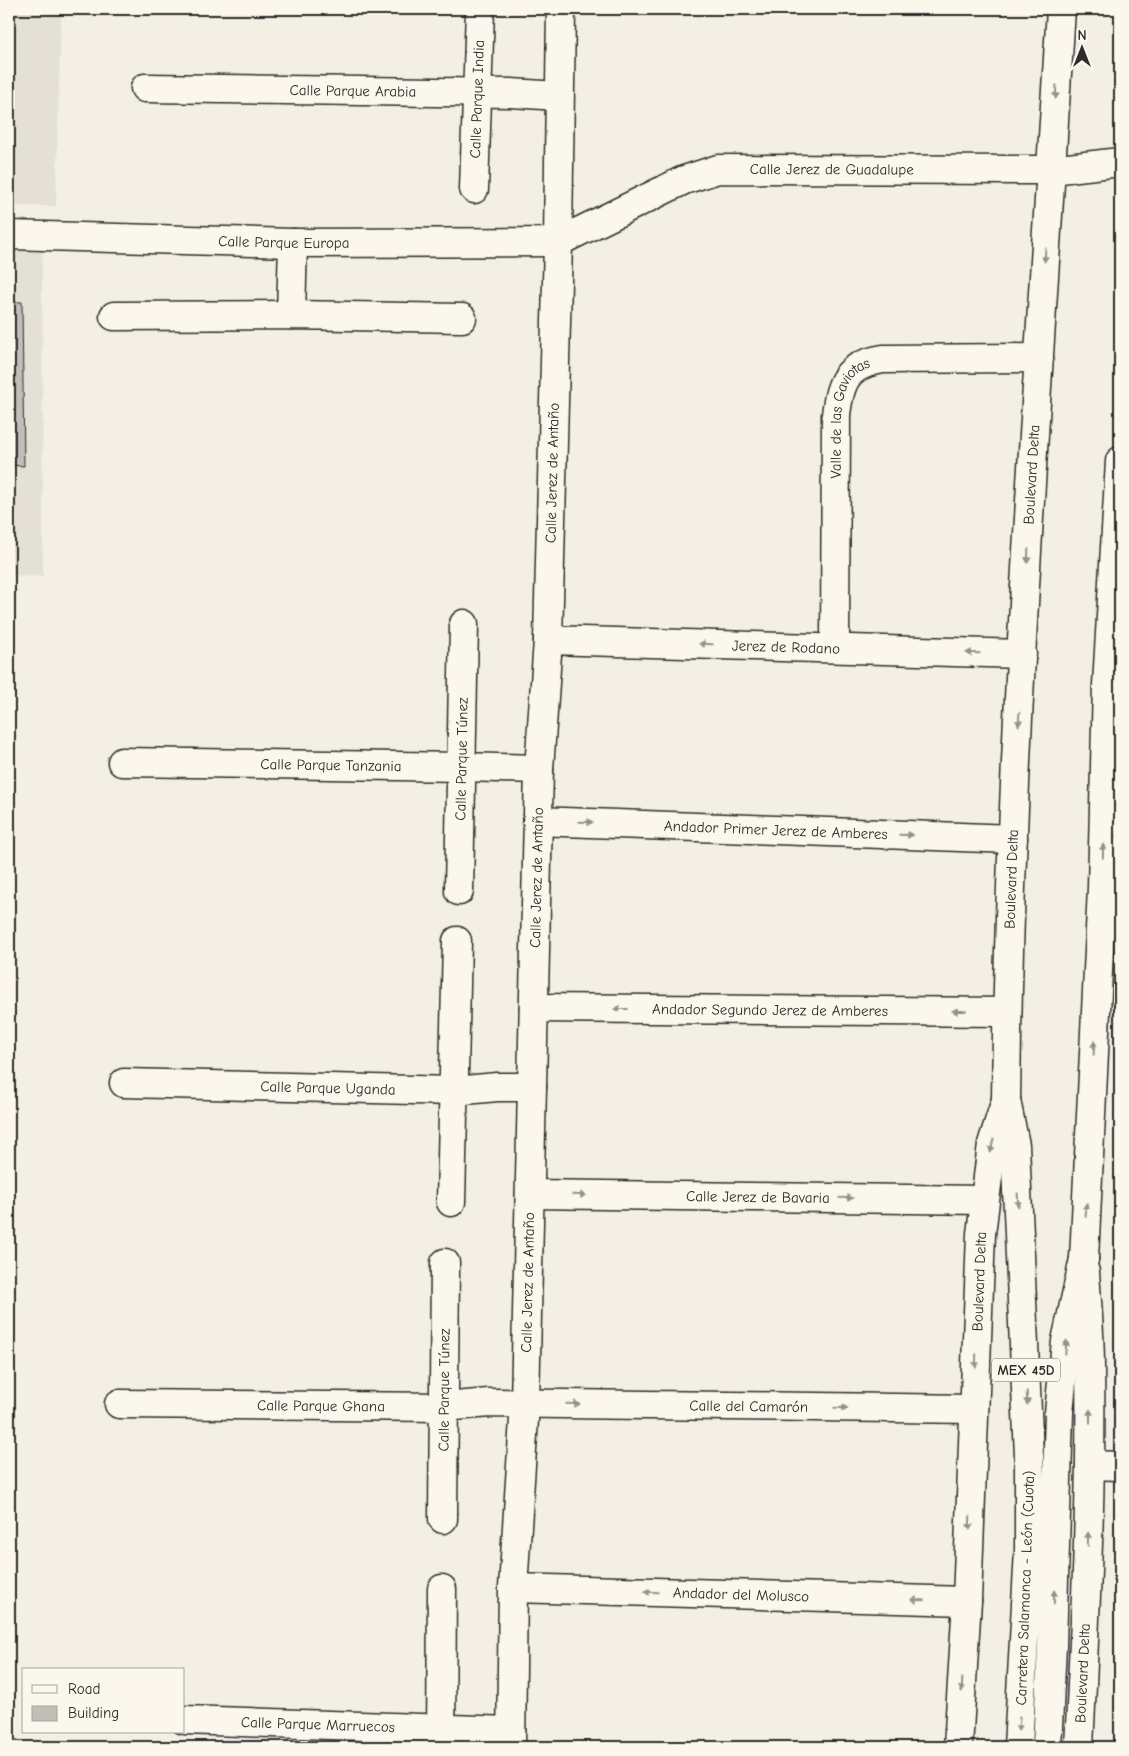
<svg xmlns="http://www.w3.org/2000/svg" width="1129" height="1756" font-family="'Comic Neue',sans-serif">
<rect width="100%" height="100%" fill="#f3efe4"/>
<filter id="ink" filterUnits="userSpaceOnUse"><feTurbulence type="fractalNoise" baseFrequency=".02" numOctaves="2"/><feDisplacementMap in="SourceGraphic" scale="10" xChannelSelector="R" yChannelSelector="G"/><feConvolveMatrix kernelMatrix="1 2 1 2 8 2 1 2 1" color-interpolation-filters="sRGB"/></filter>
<g filter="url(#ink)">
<path fill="#e4e0d6" d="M 9,9 L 61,9 L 56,206 L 9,206 Z
M 9,251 L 42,251 L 43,576 L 9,575 Z"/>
<path fill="#c0beb6" stroke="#2b2b2b" d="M 9,302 L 22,302 L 24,466 L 9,465 Z"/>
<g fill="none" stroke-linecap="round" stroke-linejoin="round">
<g stroke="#2b2b2b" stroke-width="31">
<g id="minor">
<path id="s1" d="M 145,88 L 511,93 L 559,96"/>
<path id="s2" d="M 474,189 L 480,9"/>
<path id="s3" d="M 9,235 L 293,243 L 558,242 L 684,180 L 718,169 L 1051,170 L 1120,162"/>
<path d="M 291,315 L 293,243"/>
<path d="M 114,316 L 291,315 L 462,318"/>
<path id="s4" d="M 548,640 L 1022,654"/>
<path id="s5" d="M 835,648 L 836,415 C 840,380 847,365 883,359 L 1039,358"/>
<path id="s6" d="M 122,762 L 462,767 L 539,769"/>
<path id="s7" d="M 537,821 L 1013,839"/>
<path id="s8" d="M 459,891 L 464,624"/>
<path id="s9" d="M 534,1008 L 1007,1012"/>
<path id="s10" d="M 124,1083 L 454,1091 L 497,1087 L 532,1087"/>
<path id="s11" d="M 530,1194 L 984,1200"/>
<path d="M 451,1202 L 457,941"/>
<path id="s12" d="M 119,1404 L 444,1407 L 489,1403 L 974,1409"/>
<path d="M 1090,1465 L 1120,1466"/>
<path id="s13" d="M 443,1519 L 445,1263"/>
<path id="s14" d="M 513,1588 L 967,1601"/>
<path id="s15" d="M 184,1720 L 511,1731"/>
<path d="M 441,1747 L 442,1589"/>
<path id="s16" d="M 511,1747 L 513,1588 L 525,1404 L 539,769 L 548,640 L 558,242 L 561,9"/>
</g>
</g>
<g stroke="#2b2b2b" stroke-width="31">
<g id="secondary">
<path id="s17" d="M 958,1747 L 967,1601 L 981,1234 L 992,1144 L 1006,1100"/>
<path id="s18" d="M 1079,1747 C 1085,1621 1092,1494 1090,1367 C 1090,1335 1087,1303 1085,1272"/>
</g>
</g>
<g stroke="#2b2b2b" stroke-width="31">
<g id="primary">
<path id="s19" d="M 1006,1100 C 1010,736 1039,372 1061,9"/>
<path d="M 1084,1259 L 1102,888 L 1107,685 L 1120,461"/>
</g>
</g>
<g stroke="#2b2b2b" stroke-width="31">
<path id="motorway" d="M 1006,1100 L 1015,1145 L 1029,1456 L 1029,1550 L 1018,1747
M 1047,1747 L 1052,1646 L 1059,1413 L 1066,1341 L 1084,1259"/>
</g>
<use href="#minor" stroke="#fbf7ec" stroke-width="28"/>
<use href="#secondary" stroke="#fbf7ec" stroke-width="28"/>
<use href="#primary" stroke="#fbf7ec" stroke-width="28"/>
<use href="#motorway" stroke="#fbf7ec" stroke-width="28"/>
</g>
<defs><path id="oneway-solid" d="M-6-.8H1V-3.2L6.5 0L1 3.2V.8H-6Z" transform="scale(1.25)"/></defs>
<g fill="#93918c">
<use href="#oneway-solid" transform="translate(1056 92) rotate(93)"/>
<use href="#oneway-solid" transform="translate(1045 255) rotate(94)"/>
<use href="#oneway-solid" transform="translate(1028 556) rotate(93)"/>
<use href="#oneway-solid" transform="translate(706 644) rotate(-178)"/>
<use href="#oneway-solid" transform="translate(973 653) rotate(-178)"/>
<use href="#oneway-solid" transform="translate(1019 719) rotate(93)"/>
<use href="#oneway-solid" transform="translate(586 822) rotate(2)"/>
<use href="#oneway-solid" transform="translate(906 835) rotate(2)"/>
<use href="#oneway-solid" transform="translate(1103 851) rotate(-89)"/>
<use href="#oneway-solid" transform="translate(621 1009) rotate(-180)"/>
<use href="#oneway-solid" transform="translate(959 1011) rotate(-180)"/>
<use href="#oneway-solid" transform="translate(1094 1048) rotate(-87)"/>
<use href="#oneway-solid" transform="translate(992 1146) rotate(102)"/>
<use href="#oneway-solid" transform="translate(579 1195) rotate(1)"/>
<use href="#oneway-solid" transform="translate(846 1198) rotate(1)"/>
<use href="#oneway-solid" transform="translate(1018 1200) rotate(87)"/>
<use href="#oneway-solid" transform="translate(1086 1210) rotate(-87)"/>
<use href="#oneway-solid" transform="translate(1066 1347) rotate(-84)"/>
<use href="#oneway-solid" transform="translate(976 1361) rotate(92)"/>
<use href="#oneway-solid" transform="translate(1027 1398) rotate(88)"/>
<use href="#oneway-solid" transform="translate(573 1404) rotate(1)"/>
<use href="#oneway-solid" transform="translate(841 1408) rotate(1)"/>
<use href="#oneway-solid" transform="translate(1090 1416) rotate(-90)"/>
<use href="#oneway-solid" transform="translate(970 1523) rotate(92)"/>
<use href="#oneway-solid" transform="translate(1088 1539) rotate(-88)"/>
<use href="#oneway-solid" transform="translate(651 1592) rotate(-178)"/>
<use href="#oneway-solid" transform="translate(1054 1597) rotate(-89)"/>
<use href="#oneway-solid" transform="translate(918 1600) rotate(-178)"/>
<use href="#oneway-solid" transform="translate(962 1685) rotate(93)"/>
<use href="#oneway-solid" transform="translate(1019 1724) rotate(94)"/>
</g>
</g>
<g text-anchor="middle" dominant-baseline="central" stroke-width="5" stroke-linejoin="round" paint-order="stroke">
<rect fill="#fbf7ec" stroke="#696865" stroke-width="1" x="992" y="1358.5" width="68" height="23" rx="4"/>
<g font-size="14" font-weight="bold" fill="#2b2b2b">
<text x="1026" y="1370">MEX 45D</text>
</g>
<g font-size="15" fill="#2b2b2b" stroke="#fbf7ec">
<text stroke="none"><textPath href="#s1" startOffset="208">Calle Parque Arabia</textPath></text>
<text stroke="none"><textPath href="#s2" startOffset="90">Calle Parque India</textPath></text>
<text stroke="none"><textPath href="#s3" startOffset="839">Calle Jerez de Guadalupe</textPath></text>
<text stroke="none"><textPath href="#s3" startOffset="275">Calle Parque Europa</textPath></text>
<text stroke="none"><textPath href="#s5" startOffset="235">Valle de las Gaviotas</textPath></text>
<text stroke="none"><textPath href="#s16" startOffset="1275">Calle Jerez de Antaño</textPath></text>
<text stroke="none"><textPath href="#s19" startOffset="626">Boulevard Delta</textPath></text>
<text stroke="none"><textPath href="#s4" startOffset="238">Jerez de Rodano</textPath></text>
<text stroke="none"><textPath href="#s8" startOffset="132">Calle Parque Túnez</textPath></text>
<text stroke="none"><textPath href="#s6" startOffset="209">Calle Parque Tanzania</textPath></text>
<text stroke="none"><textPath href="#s7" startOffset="239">Andador Primer Jerez de Amberes</textPath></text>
<text stroke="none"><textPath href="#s16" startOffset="870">Calle Jerez de Antaño</textPath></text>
<text stroke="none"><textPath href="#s19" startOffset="221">Boulevard Delta</textPath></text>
<text stroke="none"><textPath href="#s9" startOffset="236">Andador Segundo Jerez de Amberes</textPath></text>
<text stroke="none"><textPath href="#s10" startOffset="204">Calle Parque Uganda</textPath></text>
<text stroke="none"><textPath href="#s11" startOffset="228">Calle Jerez de Bavaria</textPath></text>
<text stroke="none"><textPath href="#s17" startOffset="466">Boulevard Delta</textPath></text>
<text stroke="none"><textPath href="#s16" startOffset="465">Calle Jerez de Antaño</textPath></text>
<text stroke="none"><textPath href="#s13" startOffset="129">Calle Parque Túnez</textPath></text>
<text stroke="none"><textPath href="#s12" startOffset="202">Calle Parque Ghana</textPath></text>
<text stroke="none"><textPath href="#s12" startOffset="630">Calle del Camarón</textPath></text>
<text transform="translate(1025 1588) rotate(-88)">Carretera Salamanca - León (Cuota)</text>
<text stroke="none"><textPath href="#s14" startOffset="228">Andador del Molusco</textPath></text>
<text stroke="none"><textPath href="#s18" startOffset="74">Boulevard Delta</textPath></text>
<text stroke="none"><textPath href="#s15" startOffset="134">Calle Parque Marruecos</textPath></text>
</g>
</g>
<rect width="1129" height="1756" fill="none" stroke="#fbf7ec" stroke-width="30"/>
<rect x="15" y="15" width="1099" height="1726" fill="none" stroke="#2b2b2b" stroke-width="2" filter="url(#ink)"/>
<rect x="22" y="1668" width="162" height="65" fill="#fbf7ec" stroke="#a8a59f"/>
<rect x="32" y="1685" width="25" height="8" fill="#fbf7ec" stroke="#a8a59f"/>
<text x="68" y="1694" font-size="15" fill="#2b2b2b">Road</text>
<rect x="32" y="1706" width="25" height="15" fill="#c0beb6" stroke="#a8a59f"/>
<text x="68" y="1718" font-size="15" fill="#2b2b2b">Building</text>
<g transform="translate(1082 48)" stroke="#fbf7ec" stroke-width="4" paint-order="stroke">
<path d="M0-4L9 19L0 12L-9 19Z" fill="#2b2b2b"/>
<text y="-8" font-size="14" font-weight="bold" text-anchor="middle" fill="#2b2b2b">N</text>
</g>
</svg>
